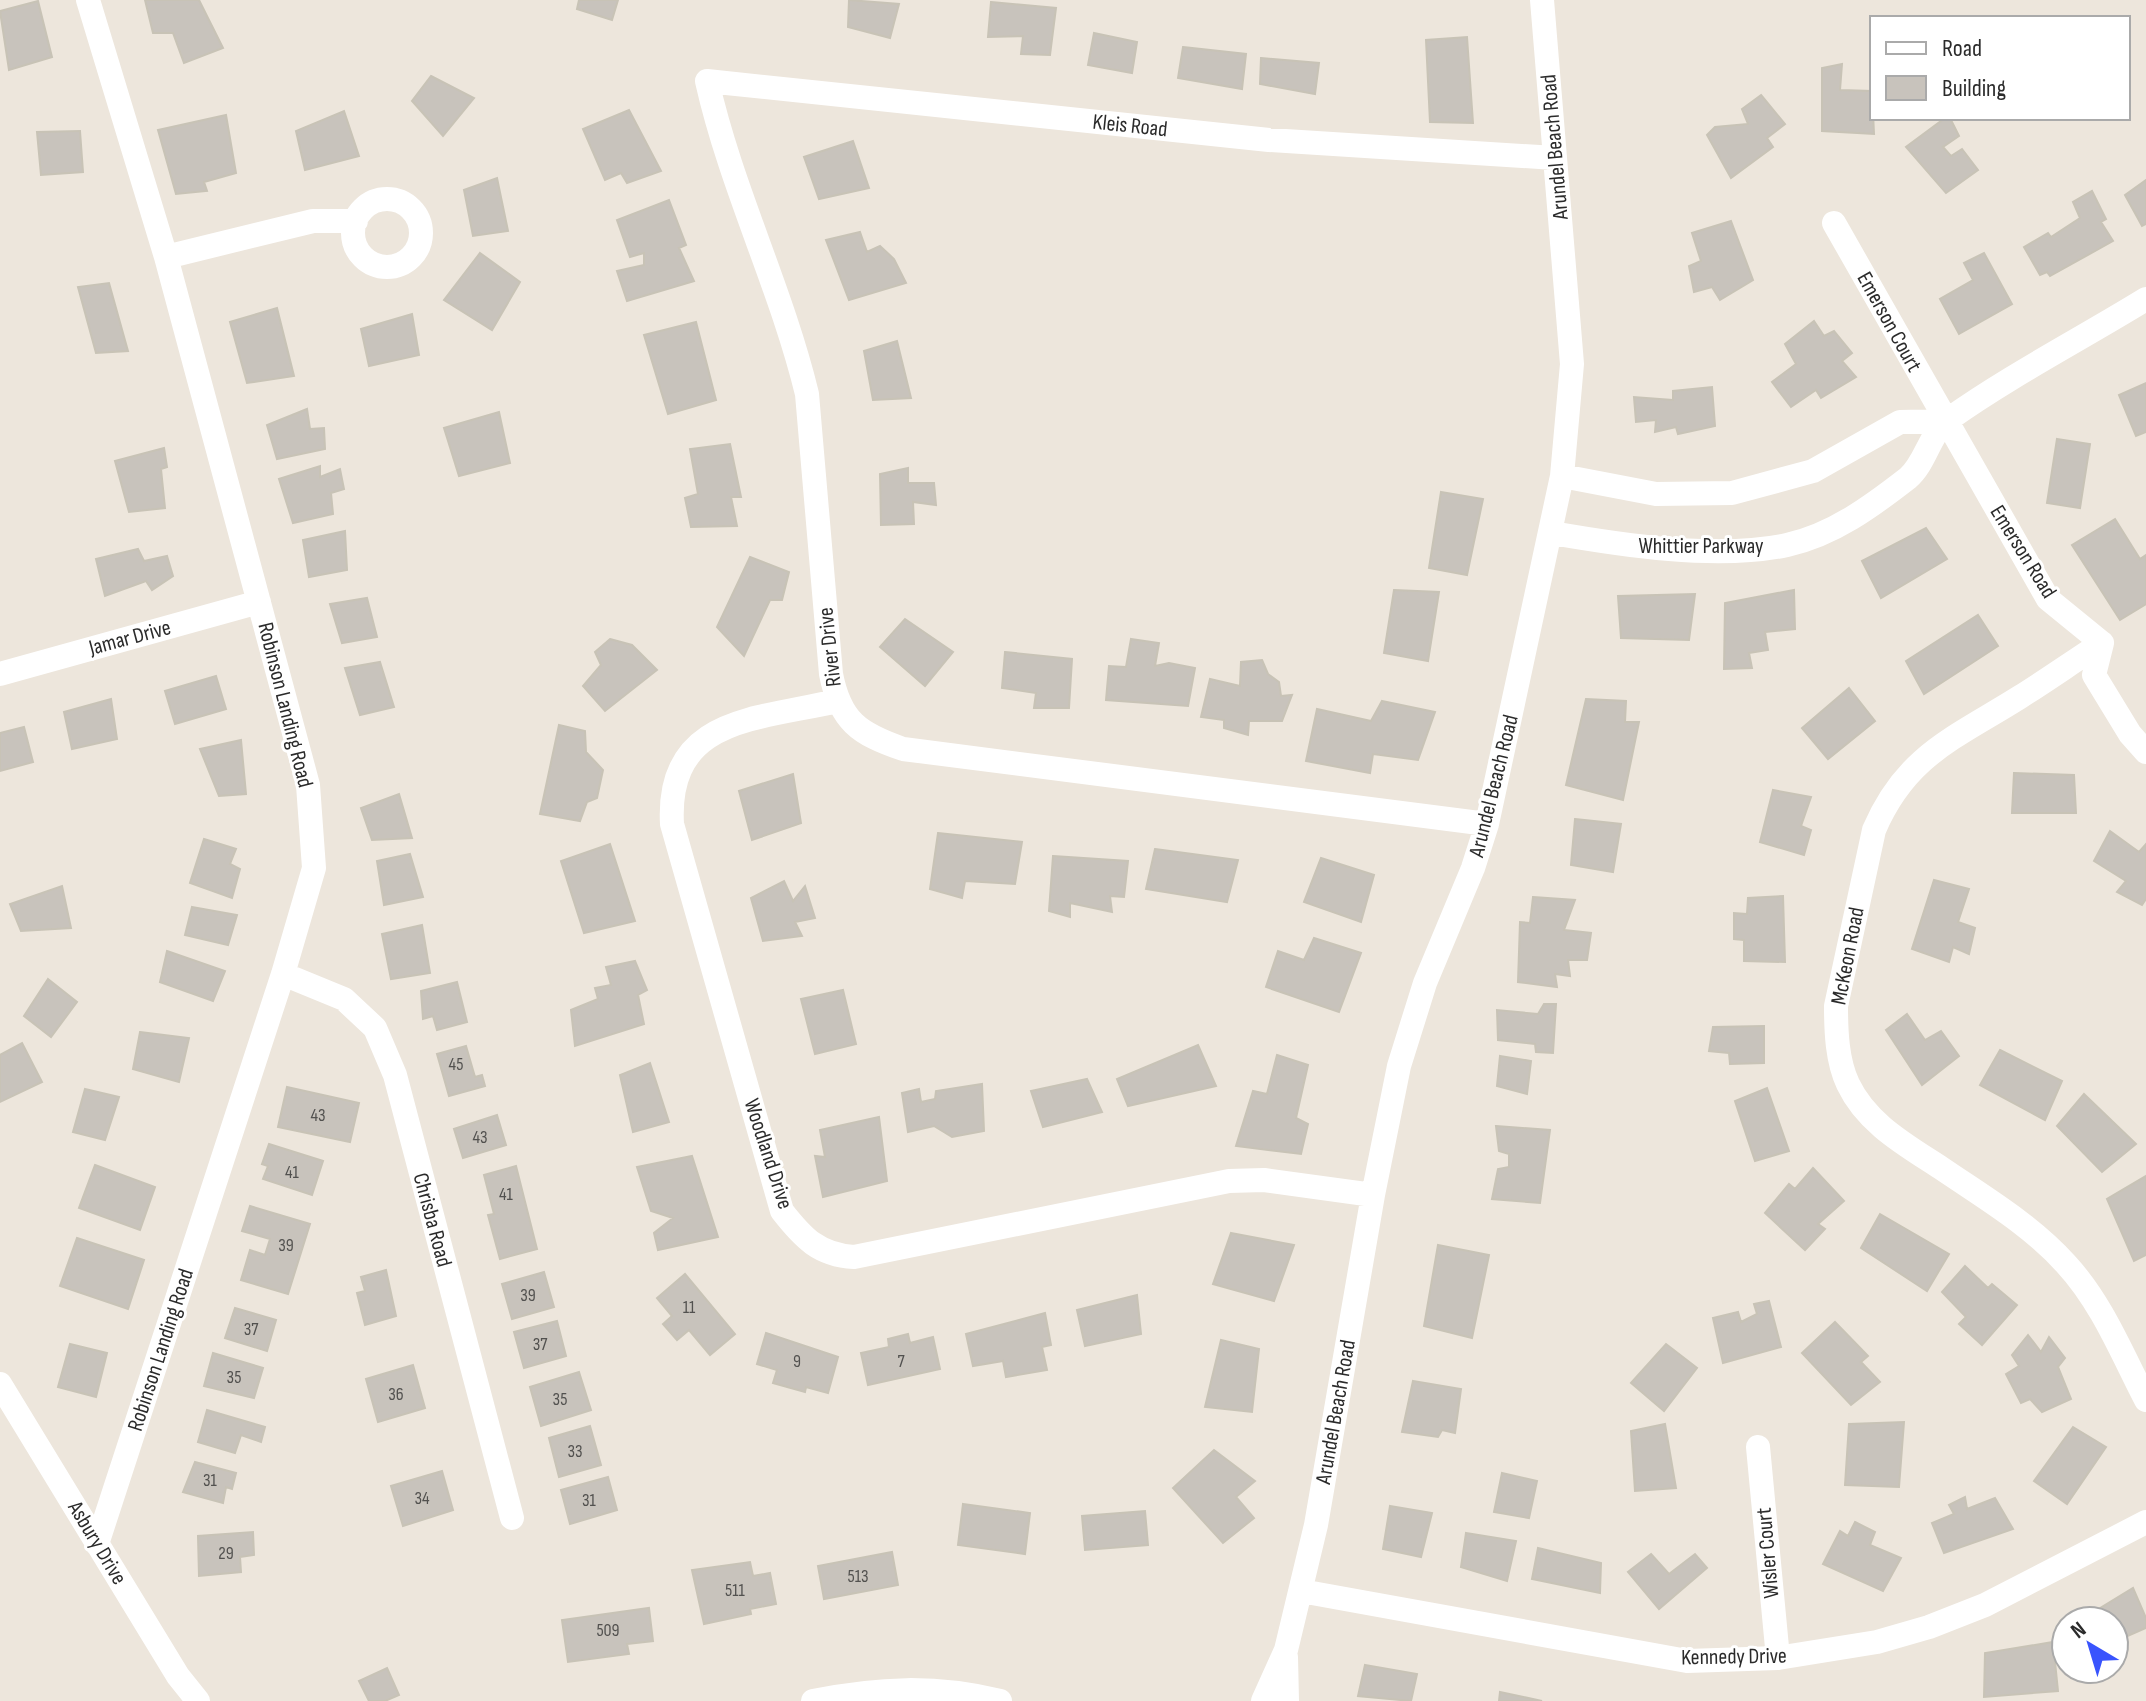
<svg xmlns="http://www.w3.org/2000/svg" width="2146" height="1701" font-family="'Sofia Sans Condensed',sans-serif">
<rect width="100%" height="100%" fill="#ede6dc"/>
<path fill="#c8c3bc" stroke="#c8c3b6" stroke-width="2" d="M 145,0 L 199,0 L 223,48 L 184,63 L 173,33 L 153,33 Z
M 579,0 L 618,0 L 612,20 L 577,9 Z
M 849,0 L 899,4 L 890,38 L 848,27 Z
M 38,1 L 52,57 L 9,70 L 0,11 Z
M 991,2 L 1056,8 L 1050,55 L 1021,54 L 1023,36 L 988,37 Z
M 1094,33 L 1137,42 L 1132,73 L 1088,65 Z
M 1467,37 L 1473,123 L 1430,122 L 1426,40 Z
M 1183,47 L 1246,54 L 1242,89 L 1178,78 Z
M 1261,58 L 1319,63 L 1315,94 L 1260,84 Z
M 1842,64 L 1840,90 L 1872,91 L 1874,134 L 1822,131 L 1822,68 Z
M 431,76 L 474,98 L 443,136 L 412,101 Z
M 1761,95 L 1785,124 L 1767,138 L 1773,147 L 1731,178 L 1707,135 L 1715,127 L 1748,124 L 1742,109 Z
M 629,110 L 661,171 L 627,183 L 621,173 L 605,180 L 583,129 Z
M 344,111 L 359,156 L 305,170 L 296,131 Z
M 226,115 L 236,173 L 204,182 L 207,191 L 176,194 L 158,130 Z
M 1945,118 L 1950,118 L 1959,136 L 1943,147 L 1951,156 L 1962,149 L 1978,170 L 1946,193 L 1906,147 Z
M 80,131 L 83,172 L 41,175 L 37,132 Z
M 853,141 L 869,188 L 819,199 L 804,157 Z
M 497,178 L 508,231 L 473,236 L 464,190 Z
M 2146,180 L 2146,224 L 2142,226 L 2125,195 Z
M 2092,191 L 2106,219 L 2101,222 L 2113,241 L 2050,276 L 2047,272 L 2040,275 L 2024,247 L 2048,233 L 2051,237 L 2080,218 L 2073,202 Z
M 669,200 L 686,245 L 679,248 L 694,281 L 627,301 L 617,271 L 644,265 L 644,253 L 630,257 L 617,220 Z
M 1731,221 L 1753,280 L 1720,300 L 1712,287 L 1694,292 L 1689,266 L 1701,261 L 1692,233 Z
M 860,232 L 867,252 L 880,246 L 894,259 L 906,283 L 849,300 L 826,240 Z
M 480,253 L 520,282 L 492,330 L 444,300 Z
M 1984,253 L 2012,304 L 1959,334 L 1940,299 L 1973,280 L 1964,263 Z
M 109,283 L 128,351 L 96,353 L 78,287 Z
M 277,308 L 294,376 L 247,383 L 230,322 Z
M 412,314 L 419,355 L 369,366 L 361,329 Z
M 1814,321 L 1824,336 L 1834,331 L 1852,353 L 1842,361 L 1856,377 L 1821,398 L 1816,390 L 1791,407 L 1772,382 L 1796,364 L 1785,344 Z
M 696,322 L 716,400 L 668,414 L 644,335 Z
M 897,341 L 911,398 L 873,400 L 864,351 Z
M 2146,383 L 2146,432 L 2136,436 L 2119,395 Z
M 1712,387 L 1715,426 L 1678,434 L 1676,427 L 1655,432 L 1656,420 L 1636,422 L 1634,397 L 1673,400 L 1673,391 Z
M 307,409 L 310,429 L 324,428 L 325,449 L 277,459 L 267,425 Z
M 499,412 L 510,463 L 459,476 L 444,428 Z
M 2057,439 L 2090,444 L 2080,508 L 2047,503 Z
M 730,444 L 741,497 L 731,497 L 737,526 L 691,527 L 685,498 L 698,494 L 690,449 Z
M 164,448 L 167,467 L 161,469 L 165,508 L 129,512 L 115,461 Z
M 320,466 L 320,477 L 340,469 L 344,489 L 331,493 L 333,514 L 293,523 L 279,479 Z
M 908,468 L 908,483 L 934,483 L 936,505 L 913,502 L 914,524 L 881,525 L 880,474 Z
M 1441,492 L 1483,499 L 1467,575 L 1429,568 Z
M 2115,519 L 2140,559 L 2146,555 L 2146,604 L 2120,620 L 2072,545 Z
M 1926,528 L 1947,559 L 1881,598 L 1862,561 Z
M 345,531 L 347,570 L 309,577 L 303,540 Z
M 138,549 L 144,561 L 167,556 L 173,576 L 152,590 L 146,581 L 105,596 L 96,559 Z
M 750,557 L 789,572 L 782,600 L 770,600 L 744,656 L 717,627 Z
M 1394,590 L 1439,592 L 1428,661 L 1384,653 Z
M 1794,590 L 1795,629 L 1765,632 L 1768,650 L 1749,653 L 1752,668 L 1724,669 L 1725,603 Z
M 1695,594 L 1689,640 L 1621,638 L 1618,596 Z
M 367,598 L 377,637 L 342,643 L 330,604 Z
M 1978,615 L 1998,646 L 1924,694 L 1906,661 Z
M 905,619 L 953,652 L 925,686 L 880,647 Z
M 610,639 L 632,645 L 657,670 L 605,711 L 583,686 L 601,665 L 595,652 Z
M 1131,639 L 1159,643 L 1155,666 L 1169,663 L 1195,668 L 1188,706 L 1106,700 L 1109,666 L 1126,667 Z
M 1005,652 L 1072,659 L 1069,708 L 1034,708 L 1036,693 L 1002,688 Z
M 1262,660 L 1268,674 L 1279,682 L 1281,696 L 1292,695 L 1282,721 L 1249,721 L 1248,735 L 1224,728 L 1224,720 L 1201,717 L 1210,679 L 1240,686 L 1241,662 Z
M 380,662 L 394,707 L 360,715 L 345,668 Z
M 216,676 L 226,709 L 175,724 L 165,691 Z
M 1849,688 L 1875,721 L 1828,759 L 1802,728 Z
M 111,699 L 117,739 L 72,749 L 64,712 Z
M 1586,699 L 1626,701 L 1625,722 L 1639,722 L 1623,800 L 1566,785 Z
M 1382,701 L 1435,712 L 1418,760 L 1373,754 L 1370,773 L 1306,761 L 1317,709 L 1371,721 Z
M 559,725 L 585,731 L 586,752 L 603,770 L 597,798 L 587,802 L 580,821 L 540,814 Z
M 24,727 L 33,762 L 0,771 L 0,733 Z
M 241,740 L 246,794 L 219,796 L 200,749 Z
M 2014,773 L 2074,775 L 2076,813 L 2012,813 Z
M 793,774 L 801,823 L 752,840 L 739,791 Z
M 1773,790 L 1811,797 L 1801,826 L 1811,830 L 1804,855 L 1760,842 Z
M 399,794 L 412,838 L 372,840 L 361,808 Z
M 1575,819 L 1621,824 L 1613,872 L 1571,865 Z
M 2110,831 L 2139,852 L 2146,844 L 2146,899 L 2142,905 L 2117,892 L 2126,881 L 2094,861 Z
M 938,833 L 1022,842 L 1015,884 L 965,881 L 962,898 L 930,889 Z
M 204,839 L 236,849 L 230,864 L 240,869 L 232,898 L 190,883 Z
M 610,844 L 635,921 L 584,933 L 561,861 Z
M 1155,849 L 1238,860 L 1227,902 L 1146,889 Z
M 410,854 L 423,897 L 384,905 L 377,861 Z
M 1053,856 L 1128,861 L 1124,897 L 1110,896 L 1112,912 L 1070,903 L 1070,917 L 1049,911 Z
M 1321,858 L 1374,875 L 1361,922 L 1304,902 Z
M 1934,880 L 1969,889 L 1958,922 L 1975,928 L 1969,954 L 1953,947 L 1949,962 L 1912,949 Z
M 784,881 L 793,901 L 805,886 L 815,918 L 795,922 L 802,936 L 763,941 L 751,898 Z
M 62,886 L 71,928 L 21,931 L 10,904 Z
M 1783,896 L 1785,962 L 1744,961 L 1744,940 L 1734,939 L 1734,913 L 1747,914 L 1748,898 Z
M 1533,897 L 1575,900 L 1564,930 L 1591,933 L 1587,960 L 1568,960 L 1570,976 L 1555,974 L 1557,987 L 1518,982 L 1520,922 L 1530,923 Z
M 192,907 L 237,915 L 228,945 L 185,935 Z
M 422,925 L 430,973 L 391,979 L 382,934 Z
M 1314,938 L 1361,953 L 1339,1012 L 1266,987 L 1278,951 L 1304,960 Z
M 167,951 L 225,971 L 213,1001 L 160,982 Z
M 635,961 L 647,990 L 638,995 L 644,1024 L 575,1046 L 571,1010 L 598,999 L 595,988 L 611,985 L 606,967 Z
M 48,979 L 77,1002 L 51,1037 L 24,1016 Z
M 457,982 L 467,1022 L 437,1030 L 433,1016 L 423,1019 L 421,991 Z
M 843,990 L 856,1044 L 815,1054 L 801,999 Z
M 1544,1004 L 1556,1004 L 1553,1053 L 1536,1052 L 1535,1044 L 1498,1040 L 1497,1010 L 1538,1014 Z
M 1907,1014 L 1925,1040 L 1941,1031 L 1959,1056 L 1922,1085 L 1886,1030 Z
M 1764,1026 L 1764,1063 L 1730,1064 L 1729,1053 L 1709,1051 L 1713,1027 Z
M 140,1032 L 189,1038 L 179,1082 L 133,1069 Z
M 22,1043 L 42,1082 L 0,1102 L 0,1055 Z
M 1198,1045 L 1216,1086 L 1128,1106 L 1117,1079 Z
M 466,1046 L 475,1077 L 482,1075 L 485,1086 L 449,1096 L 437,1054 Z
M 2000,1050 L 2062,1081 L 2045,1120 L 1980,1085 Z
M 1277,1055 L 1308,1065 L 1296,1118 L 1308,1124 L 1301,1154 L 1236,1146 L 1253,1091 L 1267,1094 Z
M 1500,1056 L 1531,1061 L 1527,1094 L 1497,1086 Z
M 650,1063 L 669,1122 L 633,1132 L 620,1075 Z
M 1087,1079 L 1102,1112 L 1043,1127 L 1031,1091 Z
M 982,1084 L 984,1131 L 952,1137 L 934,1126 L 908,1132 L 902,1093 L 919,1089 L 921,1102 L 935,1099 L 936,1091 Z
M 287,1087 L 359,1103 L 350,1142 L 278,1127 Z
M 1767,1088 L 1789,1151 L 1755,1161 L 1735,1101 Z
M 85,1089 L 119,1097 L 105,1140 L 73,1132 Z
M 2084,1094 L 2136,1144 L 2102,1172 L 2057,1126 Z
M 497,1115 L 506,1145 L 463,1158 L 454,1129 Z
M 879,1117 L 887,1181 L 823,1197 L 815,1156 L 825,1157 L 820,1130 Z
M 1496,1126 L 1550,1130 L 1540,1203 L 1492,1199 L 1498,1169 L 1509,1167 L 1509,1154 L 1499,1151 Z
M 269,1144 L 323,1161 L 312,1195 L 263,1179 L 268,1166 L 262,1164 Z
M 692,1156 L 718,1237 L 658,1250 L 654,1233 L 673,1218 L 651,1211 L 637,1167 Z
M 95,1165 L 155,1187 L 140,1230 L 79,1208 Z
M 516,1166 L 537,1249 L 500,1259 L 488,1215 L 494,1214 L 484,1175 Z
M 1813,1168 L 1844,1201 L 1818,1224 L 1825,1229 L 1805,1250 L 1765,1213 L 1789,1184 L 1795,1189 Z
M 2146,1176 L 2146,1255 L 2134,1261 L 2107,1199 Z
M 250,1206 L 310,1224 L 288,1294 L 241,1280 L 250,1250 L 265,1255 L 270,1239 L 242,1231 Z
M 1880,1214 L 1949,1254 L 1927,1291 L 1861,1248 Z
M 1231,1233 L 1294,1245 L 1274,1301 L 1213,1284 Z
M 77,1238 L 144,1260 L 128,1309 L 60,1286 Z
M 1438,1245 L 1489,1255 L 1472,1338 L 1424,1326 Z
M 1965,1266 L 1988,1288 L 1992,1284 L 2017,1305 L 1982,1345 L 1959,1324 L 1966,1317 L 1942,1292 Z
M 386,1270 L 396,1316 L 365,1325 L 357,1293 L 365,1291 L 361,1277 Z
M 544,1272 L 554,1307 L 512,1319 L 502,1284 Z
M 685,1274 L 735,1334 L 710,1355 L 689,1330 L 677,1340 L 663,1324 L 672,1316 L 657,1298 Z
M 1137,1295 L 1141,1334 L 1085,1346 L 1077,1310 Z
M 1769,1301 L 1781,1347 L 1723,1363 L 1713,1318 L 1738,1312 L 1741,1322 L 1757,1314 L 1754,1304 Z
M 235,1308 L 276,1320 L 267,1351 L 225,1338 Z
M 1045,1313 L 1051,1345 L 1042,1347 L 1047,1370 L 1006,1377 L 1003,1361 L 973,1366 L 966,1334 Z
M 557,1321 L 566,1356 L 524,1368 L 514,1332 Z
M 1835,1322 L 1868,1356 L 1861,1362 L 1880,1382 L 1851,1405 L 1802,1353 Z
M 766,1333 L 838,1357 L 828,1393 L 806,1387 L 805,1392 L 773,1383 L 777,1370 L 757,1364 Z
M 908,1334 L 910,1343 L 933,1337 L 940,1369 L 868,1385 L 861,1353 L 889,1347 L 888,1339 Z
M 2028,1335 L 2041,1352 L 2049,1337 L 2065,1358 L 2058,1367 L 2071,1399 L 2042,1412 L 2030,1399 L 2021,1403 L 2006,1374 L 2019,1366 L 2012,1355 Z
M 1221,1340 L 1259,1349 L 1252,1412 L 1205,1407 Z
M 70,1344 L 107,1353 L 96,1397 L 58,1387 Z
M 1666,1344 L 1697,1368 L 1664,1411 L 1631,1383 Z
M 213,1353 L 263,1368 L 254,1398 L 204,1386 Z
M 413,1365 L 425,1408 L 378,1422 L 366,1379 Z
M 579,1372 L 591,1410 L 541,1426 L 530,1387 Z
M 1413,1381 L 1461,1389 L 1455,1433 L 1442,1430 L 1438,1437 L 1402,1432 Z
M 207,1410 L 265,1427 L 261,1442 L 241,1435 L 235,1453 L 198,1442 Z
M 1904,1422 L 1899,1487 L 1845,1485 L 1849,1424 Z
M 1665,1424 L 1676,1488 L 1635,1491 L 1631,1431 Z
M 590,1426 L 601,1465 L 559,1477 L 549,1438 Z
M 2073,1427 L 2106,1447 L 2067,1504 L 2034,1481 Z
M 1214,1450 L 1255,1481 L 1236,1497 L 1254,1518 L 1223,1543 L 1173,1488 Z
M 195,1462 L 236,1473 L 232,1489 L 226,1487 L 223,1503 L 183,1492 Z
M 442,1471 L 453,1510 L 403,1526 L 391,1486 Z
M 1502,1473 L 1537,1481 L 1529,1518 L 1494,1512 Z
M 608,1477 L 617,1510 L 570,1524 L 561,1490 Z
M 1965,1497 L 1967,1509 L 1995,1498 L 2013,1529 L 1944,1553 L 1932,1523 L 1954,1514 L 1949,1505 Z
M 963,1504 L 1030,1513 L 1025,1554 L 958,1545 Z
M 1390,1506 L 1432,1513 L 1421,1557 L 1383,1549 Z
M 1145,1511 L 1148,1545 L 1085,1550 L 1082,1516 Z
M 1855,1522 L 1875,1532 L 1870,1545 L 1901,1558 L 1883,1591 L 1823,1564 L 1840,1531 L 1848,1536 Z
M 253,1532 L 254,1555 L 240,1557 L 241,1572 L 199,1576 L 198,1536 Z
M 1466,1533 L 1516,1541 L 1507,1581 L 1461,1567 Z
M 1538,1548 L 1601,1563 L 1600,1593 L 1532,1579 Z
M 892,1552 L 898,1585 L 824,1599 L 818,1566 Z
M 1651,1554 L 1669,1574 L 1695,1554 L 1707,1568 L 1659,1609 L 1628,1572 Z
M 750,1562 L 753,1576 L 770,1573 L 776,1604 L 750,1609 L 751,1614 L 704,1624 L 692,1570 Z
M 2133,1588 L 2146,1618 L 2146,1628 L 2114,1642 L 2114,1621 L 2079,1621 Z
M 649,1608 L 653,1641 L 627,1644 L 629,1654 L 568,1662 L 562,1620 Z
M 2053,1642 L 2058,1691 L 1984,1697 L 1985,1653 Z
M 1365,1665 L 1417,1674 L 1411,1701 L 1358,1696 Z
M 387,1668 L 399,1695 L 385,1701 L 369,1701 L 359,1681 Z
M 1500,1692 L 1542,1701 L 1499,1701 Z"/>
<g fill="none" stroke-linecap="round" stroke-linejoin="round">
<path stroke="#fff" stroke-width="24" d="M 88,0 L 166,257 L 308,785 L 314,868 L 283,974 L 97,1544
M353 233a34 34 0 1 1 68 0a34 34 0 1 1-68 0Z
M 1834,223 L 2048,599 L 2102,643 L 2094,675 L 2130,734 L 2146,752
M 166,257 L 313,221 L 356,221
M 1562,476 L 1656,494 L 1732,493 L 1813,471 L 1900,422 L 1945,421
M 1552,533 C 1621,545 1717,560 1787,545 C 1833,535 1872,506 1908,478 C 1926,463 1930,432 1949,419 C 2011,375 2081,339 2146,299
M 2102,643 C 2074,661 2047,680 2020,697 C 1955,738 1906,755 1874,830 L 1836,1006 C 1836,1031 1837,1061 1848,1084 C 1867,1124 1906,1145 1941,1168 C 1985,1198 2031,1225 2066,1264 C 2102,1303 2122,1354 2146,1400
M 0,674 L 259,602
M 837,701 C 756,720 666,717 672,824 L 782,1211 C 803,1238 819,1255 854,1257 L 1229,1181 L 1264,1180 L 1373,1195
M 1487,824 L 903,749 C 859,734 840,721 831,674 L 807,394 C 781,287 731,188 707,81 L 1269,140 L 1555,158
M 283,974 L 344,999 L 375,1028 L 395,1075 L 512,1518
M 0,1384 L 178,1676 L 198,1701
M 1758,1447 L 1778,1658
M 1301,1591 L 1687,1661 L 1778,1658 L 1877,1642 L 1929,1627 L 1985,1605 L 2146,1522
M 1286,1657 L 1287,1701
M 813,1701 C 878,1688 935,1685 1000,1701
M 1263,1701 L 1286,1650 L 1316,1525 L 1373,1195 L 1399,1066 L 1425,983 L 1473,868 L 1487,824 L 1562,476 L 1572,364 L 1542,0"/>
</g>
<g text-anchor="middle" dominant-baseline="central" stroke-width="6" stroke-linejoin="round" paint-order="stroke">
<g font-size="18" fill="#52514f">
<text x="456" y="1064">45</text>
<text x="318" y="1115">43</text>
<text x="480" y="1137">43</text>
<text x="292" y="1172">41</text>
<text x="506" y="1194">41</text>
<text x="286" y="1245">39</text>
<text x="528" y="1295">39</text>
<text x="689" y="1307">11</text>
<text x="251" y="1329">37</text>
<text x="540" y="1344">37</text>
<text x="797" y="1361">9</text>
<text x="901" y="1361">7</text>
<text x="234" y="1377">35</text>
<text x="396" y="1394">36</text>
<text x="560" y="1399">35</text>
<text x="575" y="1451">33</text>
<text x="210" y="1480">31</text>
<text x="422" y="1498">34</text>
<text x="589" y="1500">31</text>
<text x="226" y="1553">29</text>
<text x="858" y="1576">513</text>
<text x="735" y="1590">511</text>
<text x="608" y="1630">509</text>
</g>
<g font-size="22" fill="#2b2b2b" stroke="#fff">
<text transform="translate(1130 126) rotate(6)">Kleis Road</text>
<text transform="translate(1555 147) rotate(-95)">Arundel Beach Road</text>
<text transform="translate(1889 322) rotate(61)">Emerson Court</text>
<text x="1701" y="546">Whittier Parkway</text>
<text transform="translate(2023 552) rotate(58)">Emerson Road</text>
<text transform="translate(130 638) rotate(-15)">Jamar Drive</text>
<text transform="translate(830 647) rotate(-96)">River Drive</text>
<text transform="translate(285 705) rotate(76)">Robinson Landing Road</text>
<text transform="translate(1494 786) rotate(-76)">Arundel Beach Road</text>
<text transform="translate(1848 956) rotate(-79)">McKeon Road</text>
<text transform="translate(768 1154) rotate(72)">Woodland Drive</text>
<text transform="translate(432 1220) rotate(75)">Chrisba Road</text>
<text transform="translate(161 1350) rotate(-72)">Robinson Landing Road</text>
<text transform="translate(1336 1412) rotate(-80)">Arundel Beach Road</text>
<text transform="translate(97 1543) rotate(59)">Asbury Drive</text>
<text transform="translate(1768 1553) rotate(-95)">Wisler Court</text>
<text transform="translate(1734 1657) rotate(-1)">Kennedy Drive</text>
</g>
</g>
<rect x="1870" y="16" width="260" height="104" fill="#ffffff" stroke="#aaaaaa" stroke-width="2"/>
<rect x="1886" y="42" width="40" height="12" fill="#ffffff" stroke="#aaaaaa" stroke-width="2"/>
<text x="1942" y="56" font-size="24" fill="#2b2b2b">Road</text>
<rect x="1886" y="76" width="40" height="24" fill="#c8c3bc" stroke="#aaaaaa" stroke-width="2"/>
<text x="1942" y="96" font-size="24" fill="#2b2b2b">Building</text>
<g transform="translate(2090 1645) rotate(322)"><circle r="38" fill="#ffffff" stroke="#aaaaaa" stroke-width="2"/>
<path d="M0-6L14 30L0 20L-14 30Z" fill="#3954fd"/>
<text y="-12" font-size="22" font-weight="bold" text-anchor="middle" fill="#2b2b2b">N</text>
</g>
</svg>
